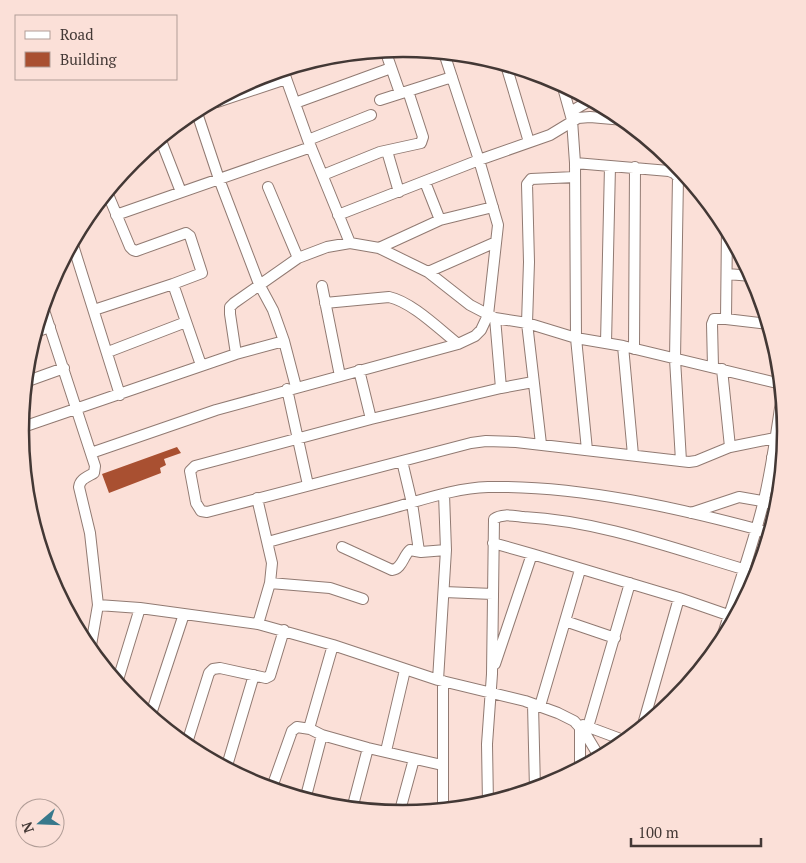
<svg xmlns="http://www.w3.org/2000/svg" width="806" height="863" font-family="'PT Serif',serif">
<rect width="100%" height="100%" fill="#fbe0d8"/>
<path fill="#a95031" d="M 177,447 L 181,453 L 164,459 L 166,465 L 160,468 L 161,473 L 109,493 L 102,474 Z"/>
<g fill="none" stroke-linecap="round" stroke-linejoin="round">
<g stroke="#917a72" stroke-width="12">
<path id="minor" d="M 385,50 L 400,93
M 506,65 L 529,142
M 283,70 L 308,140 L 350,243
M 562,84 L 572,120 L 575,163 L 576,338 L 587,450
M 380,100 L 452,77
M 217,102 L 286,79
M 295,103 L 391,68
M 196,110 L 219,179 L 259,284 L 273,310 L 284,341
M 570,112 L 591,100
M 160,138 L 181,192
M 308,140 L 371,115
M 387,151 L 399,192
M 575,163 L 669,171 L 674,173 L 678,177 L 675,359 L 681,461
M 323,175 L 380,152 L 421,143 L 423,137 L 408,91
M 425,182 L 440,220
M 268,187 L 298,258
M 107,192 L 130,247 L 133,250 L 136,251 L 186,233 L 190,236 L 202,273 L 173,284
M 116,215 L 311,147
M 338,215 L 479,160 L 550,135 L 578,118 L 590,117 L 624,120
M 72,242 L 120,395
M 379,248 L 440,220 L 493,207
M 428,272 L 496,242
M 727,274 L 752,276
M 322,286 L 340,376
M 325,303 L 389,297 C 412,302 439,329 458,344
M 43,307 L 95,466 L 94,473 C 87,477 80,479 79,487 L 90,533 L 98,605 L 90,651
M 94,310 L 173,284 L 201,365
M 495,318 L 501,388
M 726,319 L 727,229
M 35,332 L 50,327
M 606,343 L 610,166
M 623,346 L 633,455
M 634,349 L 635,167
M 108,352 L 186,322
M 236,354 L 230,314 L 230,307 L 234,303 L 298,258 L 327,247 L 350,243 L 379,248 L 428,272 L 470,305 L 495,318 L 527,323 L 576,338 L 623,346 L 781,384
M 713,367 L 712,324 L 714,319 L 726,319 L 769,324
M 722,369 L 730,447
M 359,370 L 371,419
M 25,382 L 64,368
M 533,382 L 501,388 L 371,419 L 195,466 L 190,471 L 196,503 L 201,511 L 207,512 L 471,443 L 486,441 L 516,442 L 689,462 L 696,461 L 730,447 L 775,438
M 287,389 L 308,485
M 20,428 L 236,354 L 284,341 L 296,387
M 541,444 L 527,323 L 529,262 L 527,184 L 531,179 L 575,177
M 91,453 L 216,410 L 458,344 L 475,336 L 481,330 L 488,315 L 498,225 L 479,160 L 444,53
M 772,457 L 783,460
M 402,461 L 412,503 L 419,551
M 257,498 L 272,563 L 270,583 L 258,624
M 691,513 L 739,497 L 779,504
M 268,542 C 310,530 353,519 396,507 C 425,499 456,488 488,487 C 579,485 683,509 771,533
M 493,543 L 532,554
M 342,547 L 392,570 C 402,569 403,556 410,550 L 421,552 L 446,550
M 742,578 L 755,581
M 270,583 L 330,588 L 363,599
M 444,592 L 493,594
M 98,605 L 140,608 L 258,624 L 333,645 L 438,680 L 525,701 L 558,713 L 574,721 L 585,733 L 600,758
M 565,621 L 615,638
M 333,645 L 310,725 L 310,729 L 322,735 L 368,748 L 442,765
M 719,647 C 734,598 752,550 764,500 C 772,465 777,430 782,394
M 495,664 L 532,554 L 679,598 L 728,615
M 438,680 L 446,550 L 444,494
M 117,683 L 140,608
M 533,704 L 535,790
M 540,706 L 580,570
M 150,717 L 184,614
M 583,725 L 626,741
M 588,727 L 630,583
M 642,728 L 679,598
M 186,746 L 209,673 L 213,669 L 220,668 L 266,678 L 270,676 L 284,630
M 386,751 L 405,670
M 226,769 L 254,675
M 580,769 L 580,727
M 271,790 L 292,731 L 297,727 L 310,729
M 305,800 L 322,735
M 488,804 L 487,744 L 492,674 L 494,519 C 502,513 514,516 524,517 C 599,521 672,548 743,569
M 352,809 L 368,748
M 443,811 L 443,681
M 399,814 L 414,759"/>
</g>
<use href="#minor" stroke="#fff" stroke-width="10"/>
</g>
<path d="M0 0H806V863H0ZM29 431a374 374 0 1 1 748 0a374 374 0 1 1-748 0Z" fill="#fbe0d8" fill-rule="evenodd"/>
<path fill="none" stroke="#433835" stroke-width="2.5" d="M29 431a374 374 0 1 1 748 0a374 374 0 1 1-748 0Z"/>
<rect x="15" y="15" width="162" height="65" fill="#fbe0d8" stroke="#b19d97"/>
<rect x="25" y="31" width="25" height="8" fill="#ffffff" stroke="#b19d97"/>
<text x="60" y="40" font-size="15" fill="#433835">Road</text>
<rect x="25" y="52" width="25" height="15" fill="#a95031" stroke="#b19d97"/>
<text x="60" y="65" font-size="15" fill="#433835">Building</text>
<g transform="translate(40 823) rotate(251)"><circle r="24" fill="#fbe0d8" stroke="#b19d97"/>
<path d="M0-4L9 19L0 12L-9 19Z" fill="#38798c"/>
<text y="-8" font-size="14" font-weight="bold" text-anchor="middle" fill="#433835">N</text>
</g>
<path d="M631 838v8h130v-8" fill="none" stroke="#433835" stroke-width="2.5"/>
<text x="638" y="838" font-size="15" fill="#433835" stroke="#fbe0d8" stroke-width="4" paint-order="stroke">100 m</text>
</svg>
